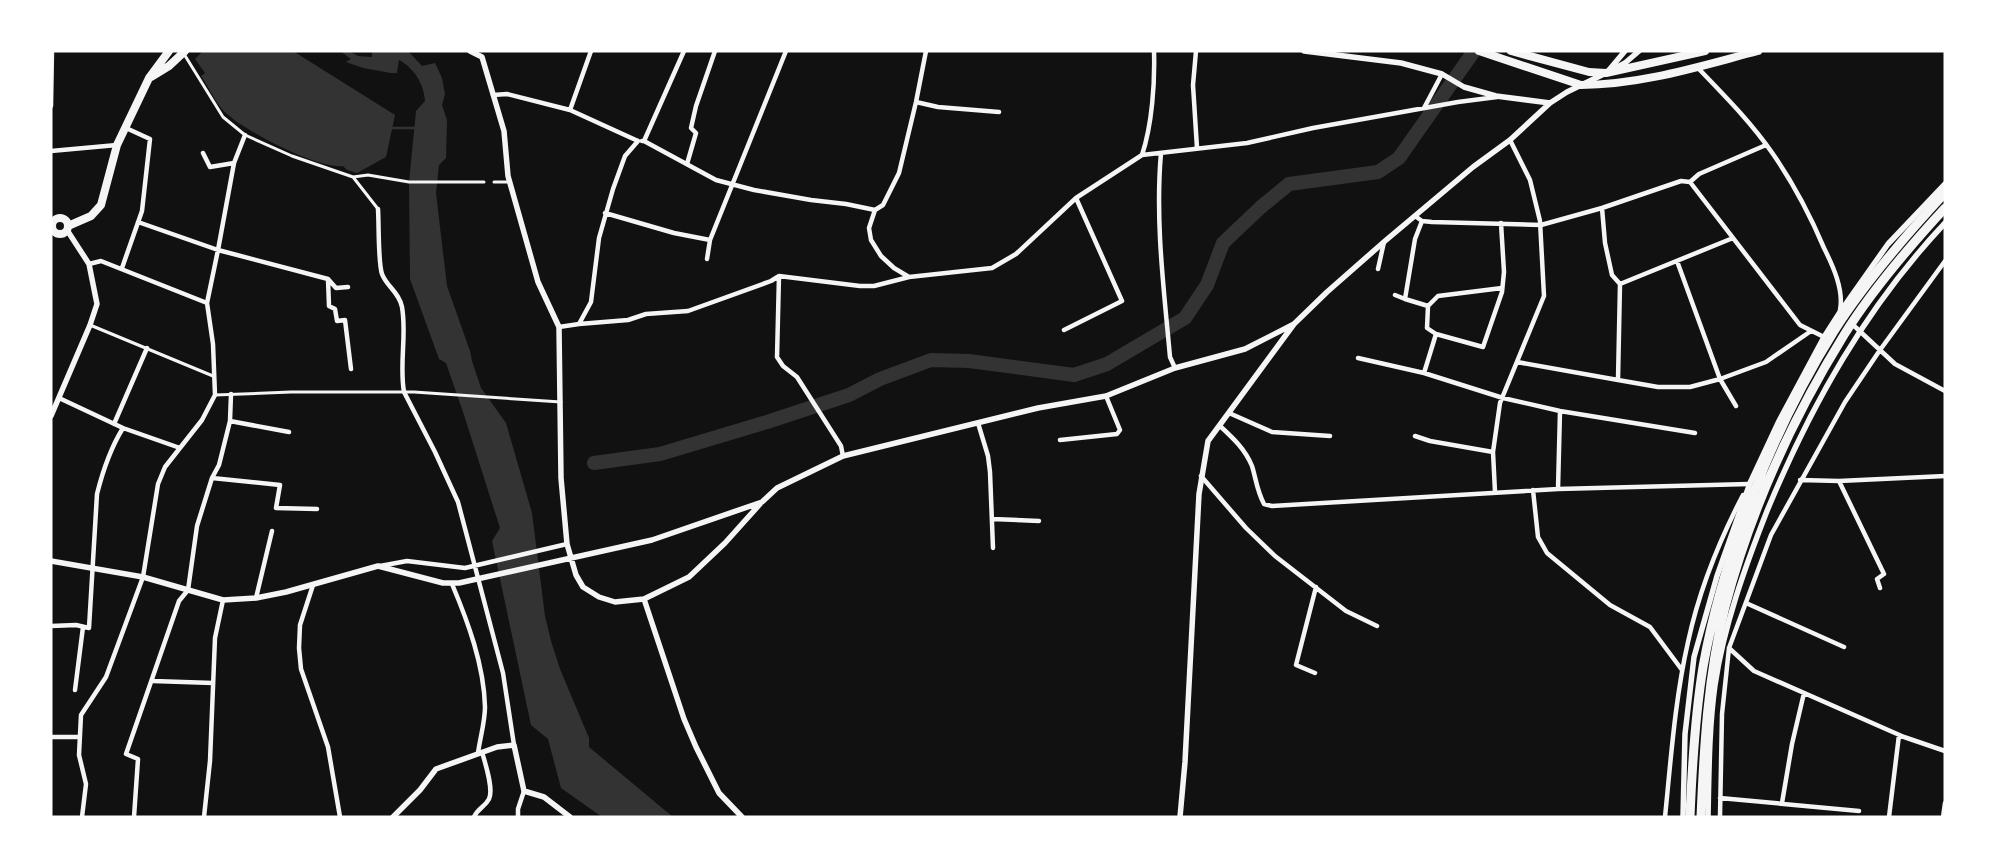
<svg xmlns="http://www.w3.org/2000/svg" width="1996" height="868" font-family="'Exo 2',sans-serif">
<rect width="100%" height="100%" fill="#111"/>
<path fill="#333" d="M 203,51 L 293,51 L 395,115 L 386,157 L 357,173 L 347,170 L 343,166 C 318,169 247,132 227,114 C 216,105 209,87 201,76 L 205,73 L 195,59 Z
M 340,51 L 349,51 L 358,56 L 372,57 L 372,51 L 408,51 L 422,66 L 435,63 L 442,78 L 445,94 L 442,105 L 447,120 L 446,158 L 439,165 L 436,193 L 447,286 L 470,351 L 472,361 L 481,388 L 506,423 L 532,513 L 545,616 L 551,641 L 560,669 L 589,738 L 589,747 L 673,817 L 602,817 L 561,788 L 548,739 L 531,725 L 492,541 L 500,528 L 464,415 L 446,363 L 439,359 L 410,279 L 409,182 L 416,111 L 425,101 C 424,84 414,68 399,60 L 397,73 L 391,73 L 363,68 L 346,62 L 351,59 Z"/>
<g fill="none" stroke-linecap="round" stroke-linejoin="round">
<path stroke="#333" stroke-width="2.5" d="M 390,128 L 417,128"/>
<path stroke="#333" stroke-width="14" d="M 594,463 L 660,454 L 767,422 L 849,395 L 880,379 L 931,360 L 969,361 L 1074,375 L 1107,364 L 1185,318 L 1207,285 L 1223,243 L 1261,207 L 1289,184 L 1378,172 L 1399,158 L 1474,51"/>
<path stroke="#f5f5f5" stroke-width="3" d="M 184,54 L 223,117 L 245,135 L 292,156 L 353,177 L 378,209
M 353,177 L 368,175 L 409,182 L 484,182
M 494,182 L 509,182
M 90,325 L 213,376
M 215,395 L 291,392 L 414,392 L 561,402"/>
<path stroke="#f5f5f5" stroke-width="4.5" d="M 1196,51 L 1193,85 L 1197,148
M 1697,67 C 1723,94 1751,122 1773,154 C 1793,183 1810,215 1824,248 C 1833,266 1844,290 1840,310
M 493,95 L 507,94 L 570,110 L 638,141
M 916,102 L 938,107 L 999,112
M 51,106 L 52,51
M 1424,108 L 1442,74
M 570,110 L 591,51
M 642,141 L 644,141 L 684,51
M 644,141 L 716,180 L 754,190 L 811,200 L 846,204 L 875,210
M 51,151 L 117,145
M 203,153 L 210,167 L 234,163
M 1161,153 C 1155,221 1164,290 1170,357 L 1175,368
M 1142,155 C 1152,125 1155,83 1154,51
M 687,164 L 696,133 L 691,128 L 696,106 L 715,51
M 1690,182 L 1699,174 L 1766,145
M 1602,208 L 1605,243 L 1612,275 L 1620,284
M 378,209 C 379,223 378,263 382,274 C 387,287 399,292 402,307 C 407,335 399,364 404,392 L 435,452 L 458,502 L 503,673 L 514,745
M 605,213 L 674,233 L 710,240
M 1415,216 L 1422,221 L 1432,222 L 1541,225 L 1602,208 L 1681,181 L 1690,182 L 1800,325 L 1824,337
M 1422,221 L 1415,239 L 1405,299 L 1428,306 L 1438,296 L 1502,288
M 138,222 L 218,250 L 234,163 L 245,135
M 1733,238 L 1620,284 L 1618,380 L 1658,387 L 1690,387 L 1720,379 L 1766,362 L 1811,331
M 707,259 L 710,240 L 786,51
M 1677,261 L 1720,379 L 1736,406
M 89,264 L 101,261 L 207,303
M 122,268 L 142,211 L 150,139 L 126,128
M 1378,269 L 1384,242
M 779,276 L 777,357 L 783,366 L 797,377 L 841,446 L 843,456
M 909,277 L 894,268 L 881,256 L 871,240 L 869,228 L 875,210 L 883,205 L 899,173 L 916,102 L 926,51
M 328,279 L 329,306 L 335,309 L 337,321 L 345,320 L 351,369
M 1395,295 L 1405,299
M 1428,306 L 1427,328 L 1436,334 L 1483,347 L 1502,292 L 1504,272 L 1501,223
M 1851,323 L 1895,364 L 1945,391
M 579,324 L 591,302 L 599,238 L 613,189 L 625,156 L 638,141
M 559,327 L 579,324 L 628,320 L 646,314 L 688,311 L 771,281 L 779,276 L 860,286 L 874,286 L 909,277 L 992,268 L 1016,254 L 1076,198 L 1142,155 L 1247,143 L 1313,128 L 1458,102 L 1497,97
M 1064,330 L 1122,301 L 1076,198
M 1358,358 L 1424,373 L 1503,398 L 1560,411 L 1695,433
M 1517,362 L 1618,380
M 1424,373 L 1436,334
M 59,398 L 123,428 L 180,448
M 1229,413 L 1272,432 L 1330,436
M 230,421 L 289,432
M 978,423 L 988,456 L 990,472 L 993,548
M 114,424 L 147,348
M 1220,426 C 1233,438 1245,449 1252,466 C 1256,479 1257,491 1264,504 L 1272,506 L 1558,489 L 1749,484
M 1415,436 L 1430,441 L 1493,452
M 1060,440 L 1117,434 L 1120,430 L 1106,396
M 1201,476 L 1246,528 L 1275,556 L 1346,611 L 1377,626
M 212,478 L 280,485 L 276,508 L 317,509
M 1800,480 L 1839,481 L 1945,476
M 1839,481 L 1884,574 L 1877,579 L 1880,588
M 1558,489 L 1560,411
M 1533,490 L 1538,537 L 1547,553 L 1610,605 L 1650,627 L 1682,670
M 1495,492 L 1493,452 L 1500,403 L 1544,296 L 1540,221 L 1530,180 L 1510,140
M 992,519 L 1039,521
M 380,566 L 407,561 L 465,568 L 567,544
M 452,584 C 468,622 484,665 485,707 C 485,722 480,738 478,753
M 313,585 L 300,625 L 299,648 L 301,669 L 328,747 L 340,817
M 256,598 L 272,531
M 1746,603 L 1844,647
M 51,626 L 76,625 L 89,628 L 97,494 C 103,470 110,449 123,428
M 1729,648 L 1754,671 L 1904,737 L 1945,751
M 1315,673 L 1296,665 L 1316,587
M 153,681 L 213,683
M 75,690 L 83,627
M 51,737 L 79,737
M 1720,798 L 1859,811
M 1782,803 L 1792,744 L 1804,693
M 82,817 L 86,784 L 79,755 L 81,715 L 106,677 L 143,577 L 158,484 L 165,467 L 202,420 L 215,395 L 213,344 L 207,303 L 218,250 L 328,279 L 336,288 L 348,287
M 134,817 L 138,759 L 126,754 L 179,601 L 188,590 L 197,526 L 212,478 L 219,465 L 230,421 L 231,394
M 204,817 L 210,761 L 215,638 L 223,600
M 474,817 C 478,808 485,807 489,799 C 494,789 485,763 482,752
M 518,817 L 518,809 L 524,791
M 1665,817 C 1671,758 1675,699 1688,642 C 1699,591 1719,541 1743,495
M 1720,817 L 1722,714 L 1729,648 L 1771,535 L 1845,402 L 1880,350 L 1945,261
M 1889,817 L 1899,735
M 1943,817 L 1945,803"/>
<path stroke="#f5f5f5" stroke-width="5.5" d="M 470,51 L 482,57 L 504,131 L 508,176 L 538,282 L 559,327 L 561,478 L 567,544 L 576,575 L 583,587 L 599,597 L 615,602 L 644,599 L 684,719 L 696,747 L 719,793 L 742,817
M 1304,51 L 1401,63 L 1442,74 L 1464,87 L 1496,96 L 1550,103
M 1614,69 L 1625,63 L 1639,51
M 1609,70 L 1625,51
M 51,416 L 90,325 L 97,304 L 89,264 L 67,230
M 51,561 L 143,577 L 223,600 L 256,598 L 286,592 L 378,566 L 443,583 L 459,583 L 652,540 L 762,502 L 777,488 L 843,456 L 1038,408 L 1106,396 L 1175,368 L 1245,349 L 1294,324
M 644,599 L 689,577 L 725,543 L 760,504
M 393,817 L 420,790 L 436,769 L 497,747 L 514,745 L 524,791 L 544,797 L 570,817
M 1180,817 L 1185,762 L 1199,494 L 1208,441 L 1294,324 L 1327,292 L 1385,241 L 1473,167 L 1510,140 L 1550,103 L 1567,92 L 1606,73
M 1683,817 L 1685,734 L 1694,657 L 1717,576 L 1750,483 L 1779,421 L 1824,337 L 1840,312 L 1888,244 L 1945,184
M 1708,817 C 1709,773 1709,728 1715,685 C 1724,625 1745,567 1767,511 C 1811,405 1866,307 1945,223"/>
<path stroke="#f5f5f5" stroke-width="8" d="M 1479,51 L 1581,85 C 1641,85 1700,66 1758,51
M 1511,51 L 1589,72 L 1606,73 L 1705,51
M 151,77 L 169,66 L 185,51
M52 226a8 8 0 1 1 16 0a8 8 0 1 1-16 0Z
M 68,226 L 91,216 L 101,205 L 117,145 L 149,78 L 169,51"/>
<path stroke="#f5f5f5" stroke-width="9" d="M 1690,817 C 1692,767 1695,716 1703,667 C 1723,555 1774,427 1834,331 C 1866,281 1905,236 1945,193
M 1701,817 C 1704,747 1708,675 1725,607 C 1750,512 1792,419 1844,335 C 1872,290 1909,247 1945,208"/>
</g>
<rect width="1996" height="868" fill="none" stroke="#ffffff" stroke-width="105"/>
</svg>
